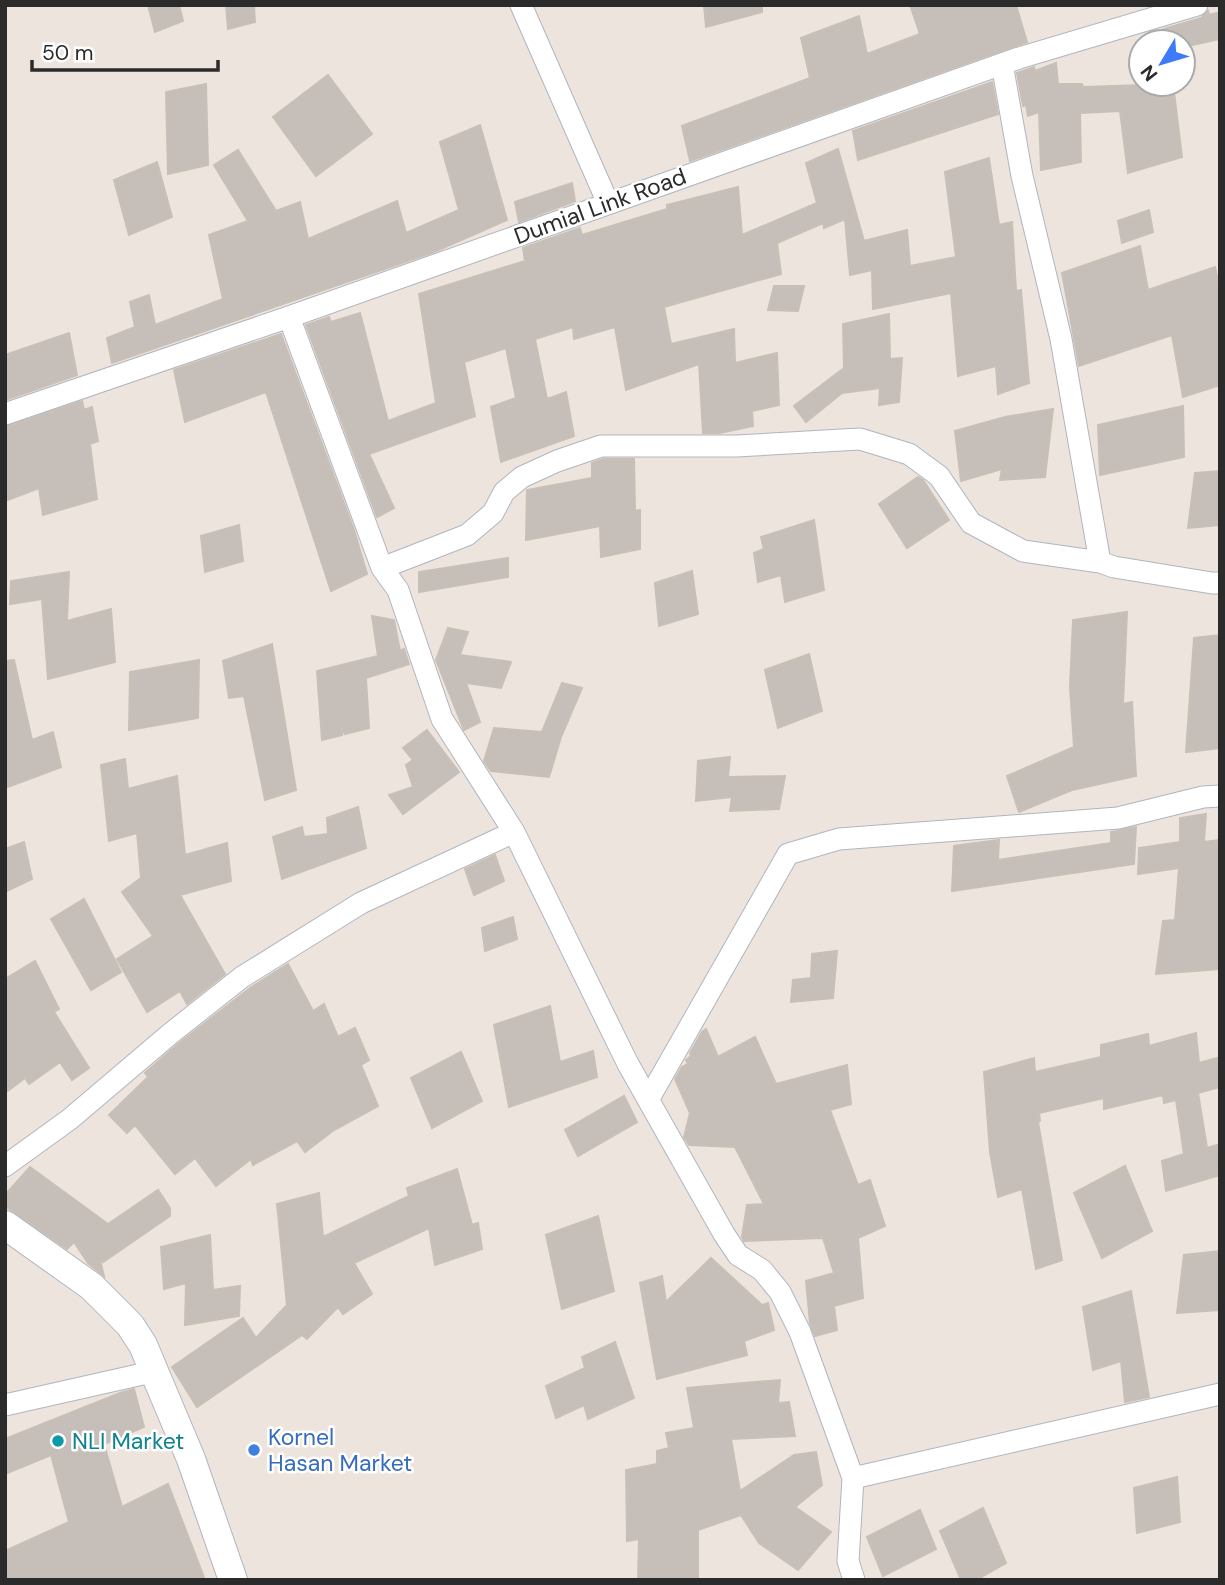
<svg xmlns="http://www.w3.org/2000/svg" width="1225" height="1585" font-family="'DM Sans',sans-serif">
<rect width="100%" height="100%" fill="#ede4de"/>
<path fill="#c6bfb9" stroke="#c8c0b7" stroke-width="2" d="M 148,5 L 179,5 L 183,21 L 155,32 Z
M 226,5 L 254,5 L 255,22 L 228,29 Z
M 704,5 L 762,5 L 762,12 L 706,27 Z
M 910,5 L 1016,5 L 1027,42 L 690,161 L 682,126 L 810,78 L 801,38 L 859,16 L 867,54 L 920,34 Z
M 1208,11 L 1209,15 L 1220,12 L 1220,39 L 1183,47 L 1183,42 L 1143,42 L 1164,29 L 1201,18 Z
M 1056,63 L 1058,84 L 1082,84 L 1083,87 L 1173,84 L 1182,157 L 1128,173 L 1120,111 L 1080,113 L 1081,162 L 1041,170 L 1039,112 L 1028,116 L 1026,105 L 1023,106 L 1017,73 L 1034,67 L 1035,71 Z
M 328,75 L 372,134 L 316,176 L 273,117 Z
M 992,82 L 998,114 L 858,160 L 853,131 Z
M 206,84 L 208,165 L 168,174 L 166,92 Z
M 480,125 L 507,220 L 434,252 L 112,363 L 107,338 L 135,327 L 130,302 L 149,295 L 155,325 L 223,299 L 209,235 L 248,221 L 214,165 L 238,150 L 276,211 L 300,202 L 308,239 L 397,201 L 406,233 L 459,210 L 440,142 Z
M 838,149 L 864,241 L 907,230 L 910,266 L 956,257 L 945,172 L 989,158 L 999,225 L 1012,222 L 1016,291 L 1021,290 L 1029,383 L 998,394 L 996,366 L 958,376 L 951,293 L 873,309 L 872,270 L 850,275 L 845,219 L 824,228 L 823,223 L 777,243 L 781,274 L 664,307 L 671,344 L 734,329 L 735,363 L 777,353 L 779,405 L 752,411 L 753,426 L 720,433 L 703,433 L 699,364 L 626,390 L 615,327 L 574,339 L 573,327 L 535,339 L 547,399 L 566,392 L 574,436 L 501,462 L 491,407 L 516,398 L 506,348 L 464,362 L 475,416 L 369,454 L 394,508 L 377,517 L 306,325 L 329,317 L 331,322 L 360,313 L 388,421 L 436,403 L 419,294 L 525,261 L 523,248 L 580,228 L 582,235 L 667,209 L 667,205 L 738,187 L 742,235 L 817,203 L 806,163 Z
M 157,162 L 172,217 L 129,235 L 114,180 Z
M 572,183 L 575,201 L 519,222 L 515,202 Z
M 1149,210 L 1153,232 L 1122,243 L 1118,221 Z
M 1140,246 L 1148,290 L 1215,267 L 1220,291 L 1220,385 L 1183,397 L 1172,335 L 1079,366 L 1062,273 Z
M 774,286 L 804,286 L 798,311 L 768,310 Z
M 889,314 L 890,359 L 902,358 L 899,402 L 879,405 L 880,388 L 842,393 L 806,422 L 794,406 L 844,368 L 843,324 Z
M 69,333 L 77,375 L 5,400 L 5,355 Z
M 281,334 L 354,530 L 367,574 L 331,591 L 266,392 L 185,422 L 174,370 Z
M 82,401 L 84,410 L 92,407 L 98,441 L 90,444 L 97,499 L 43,515 L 39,488 L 5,501 L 5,427 Z
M 1183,406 L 1184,457 L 1100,475 L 1098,425 Z
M 1053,409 L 1045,477 L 1000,480 L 1002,469 L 961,481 L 955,431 L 1005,417 Z
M 603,459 L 634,459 L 635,511 L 640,510 L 640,549 L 601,557 L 600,526 L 526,540 L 527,490 L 592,478 L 592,463 Z
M 1220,471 L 1220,525 L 1188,528 L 1195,473 Z
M 918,477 L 923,480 L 949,520 L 907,548 L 879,504 Z
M 814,520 L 824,590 L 785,602 L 781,575 L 758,582 L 754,553 L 764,549 L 761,537 Z
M 239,525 L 243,561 L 205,572 L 201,536 Z
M 508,558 L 508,577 L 419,592 L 419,572 Z
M 692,571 L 698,614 L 659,626 L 655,583 Z
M 69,572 L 67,621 L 111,609 L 115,662 L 48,679 L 42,599 L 10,604 L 11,581 Z
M 1127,612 L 1123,704 L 1132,702 L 1136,776 L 1072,790 L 1019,812 L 1007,776 L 1074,747 L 1070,687 L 1073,620 Z
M 372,616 L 394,620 L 400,651 L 404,649 L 409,664 L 366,678 L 369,728 L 345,734 L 341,729 L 342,735 L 322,740 L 317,671 L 378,656 Z
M 448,628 L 468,632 L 460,655 L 511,662 L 501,688 L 466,683 L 480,722 L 464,730 L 436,660 Z
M 1220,635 L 1220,748 L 1186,752 L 1194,638 Z
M 272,644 L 296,790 L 265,800 L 244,696 L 229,698 L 223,661 Z
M 809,654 L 822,711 L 778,728 L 765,670 Z
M 14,660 L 32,740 L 53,732 L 61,767 L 5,788 L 5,661 Z
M 199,660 L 198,718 L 129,730 L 130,672 Z
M 562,683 L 582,688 L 561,737 L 549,777 L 491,771 L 484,761 L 494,728 L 542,732 Z
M 427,730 L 459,772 L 403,814 L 389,795 L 413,787 L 406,765 L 413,760 L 403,748 Z
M 730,757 L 728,777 L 785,776 L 779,809 L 730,811 L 732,797 L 696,801 L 698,761 Z
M 125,759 L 128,789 L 177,776 L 185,855 L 227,843 L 231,881 L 180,895 L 225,974 L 187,1004 L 180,991 L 147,1012 L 117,959 L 153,936 L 122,892 L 141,878 L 137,833 L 109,841 L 101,765 Z
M 358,807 L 366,848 L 282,879 L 273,837 L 302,827 L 304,837 L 328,834 L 327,818 Z
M 1206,814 L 1204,842 L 1220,840 L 1220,969 L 1156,974 L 1163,921 L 1175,920 L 1179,868 L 1138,874 L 1139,848 L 1180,842 L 1180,818 Z
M 1136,827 L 1134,864 L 952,891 L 954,846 L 999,840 L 998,860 L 1111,843 L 1111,832 Z
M 24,842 L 32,879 L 5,892 L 5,849 Z
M 495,855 L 504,881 L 474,895 L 465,869 Z
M 84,899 L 121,972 L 91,990 L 51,919 Z
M 513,917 L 517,939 L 485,951 L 482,928 Z
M 837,951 L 833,998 L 791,1002 L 793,980 L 811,978 L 812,954 Z
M 35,961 L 59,1009 L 54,1012 L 89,1068 L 72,1080 L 60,1062 L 29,1084 L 25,1078 L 5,1093 L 5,979 Z
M 288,964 L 313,1011 L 324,1004 L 338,1037 L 355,1028 L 369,1060 L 361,1065 L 378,1106 L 334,1130 L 305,1152 L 297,1141 L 253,1165 L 251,1159 L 216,1186 L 195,1158 L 175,1174 L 135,1125 L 127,1133 L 109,1115 L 148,1077 L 145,1073 L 178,1044 L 250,988 Z
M 550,1006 L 560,1062 L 593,1051 L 597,1077 L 509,1107 L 494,1025 Z
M 706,1029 L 718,1057 L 755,1037 L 776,1084 L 847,1065 L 851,1104 L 830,1110 L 858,1185 L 870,1180 L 885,1226 L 858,1238 L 863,1298 L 834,1306 L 837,1330 L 815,1336 L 810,1323 L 806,1281 L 834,1273 L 823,1238 L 744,1241 L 742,1237 L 747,1205 L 764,1204 L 735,1147 L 689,1145 L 684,1137 L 690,1113 L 675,1079 L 682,1067 L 688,1064 L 686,1060 L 691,1056 L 690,1053 L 702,1032 Z
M 1196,1033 L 1199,1063 L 1220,1057 L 1220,1087 L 1198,1093 L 1207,1148 L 1220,1144 L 1220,1175 L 1166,1191 L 1162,1161 L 1184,1154 L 1176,1100 L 1164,1103 L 1163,1095 L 1104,1109 L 1104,1098 L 1039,1113 L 1040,1121 L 1038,1122 L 1062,1260 L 1036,1269 L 1022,1189 L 998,1197 L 990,1152 L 984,1072 L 1034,1058 L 1035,1072 L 1101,1057 L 1101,1045 L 1148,1034 L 1149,1046 Z
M 461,1052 L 482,1101 L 432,1128 L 411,1078 Z
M 624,1096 L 637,1122 L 578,1156 L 565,1130 Z
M 1125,1166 L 1152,1231 L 1102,1258 L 1074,1193 Z
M 30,1167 L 108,1224 L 158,1190 L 170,1208 L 170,1216 L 103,1262 L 99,1256 L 104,1276 L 88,1263 L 74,1242 L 67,1249 L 5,1206 L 5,1195 Z
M 457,1169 L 472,1225 L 478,1223 L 482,1249 L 435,1265 L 429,1228 L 354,1263 L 372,1294 L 343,1314 L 338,1307 L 307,1339 L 302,1335 L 197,1407 L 172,1367 L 243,1318 L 256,1338 L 287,1305 L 277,1204 L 319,1193 L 323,1237 L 409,1196 L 407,1188 Z
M 598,1216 L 614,1291 L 562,1309 L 546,1235 Z
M 210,1235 L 213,1290 L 240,1286 L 239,1316 L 185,1325 L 186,1283 L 164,1289 L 161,1247 Z
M 1220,1251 L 1220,1310 L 1177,1313 L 1184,1255 Z
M 711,1258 L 762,1305 L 768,1303 L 774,1330 L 744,1341 L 747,1355 L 657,1379 L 640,1283 L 662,1276 L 666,1302 Z
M 1131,1291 L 1149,1397 L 1125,1402 L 1121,1361 L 1093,1370 L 1083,1307 Z
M 615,1342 L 634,1398 L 588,1419 L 584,1405 L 556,1418 L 546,1386 L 585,1368 L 582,1357 Z
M 780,1380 L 778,1403 L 789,1402 L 795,1436 L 731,1439 L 740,1491 L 794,1455 L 816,1452 L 822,1485 L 795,1507 L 831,1532 L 798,1570 L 759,1543 L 741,1515 L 698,1530 L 698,1580 L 638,1580 L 639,1539 L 627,1541 L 626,1470 L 657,1464 L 657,1451 L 669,1448 L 666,1433 L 694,1428 L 687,1388 Z
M 134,1389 L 144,1427 L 104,1444 L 122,1507 L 168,1484 L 205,1580 L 5,1580 L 5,1551 L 69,1522 L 51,1455 L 5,1474 L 5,1439 L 120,1393 Z
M 1177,1477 L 1180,1522 L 1137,1533 L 1134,1488 Z
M 983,1508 L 1006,1563 L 976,1580 L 961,1580 L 940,1531 Z
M 920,1510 L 936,1549 L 883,1576 L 867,1537 Z"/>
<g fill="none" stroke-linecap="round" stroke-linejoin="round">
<g stroke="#b1b5bf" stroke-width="23">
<path id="minor" d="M 521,5 L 608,203
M 1002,64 L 1022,176 L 1061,339 L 1100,562
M 289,317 L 382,568 L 398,590 L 442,719 L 514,832 L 628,1064 L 724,1234 L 738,1255 L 762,1270 L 780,1292 L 800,1332 L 853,1478 L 848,1561 L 854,1580
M 5,414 L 289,317 L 1019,58 L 1197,5
M 382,568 L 467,535 L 493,513 L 504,492 L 522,477 L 557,461 L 601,446 L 737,446 L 860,439 L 909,454 L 939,476 L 971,523 L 1023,551 L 1100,562 L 1114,567 L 1212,583 L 1220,583
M 648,1100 L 788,854 L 839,839 L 1118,818 L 1203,797 L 1220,796
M 5,1166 L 70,1119 L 170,1034 L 242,977 L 361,903 L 514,832
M 5,1405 L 156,1371
M 853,1478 L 1220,1394"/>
</g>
<g stroke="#b1b5bf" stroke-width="30">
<path id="secondary" d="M 5,1225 L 91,1286 L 130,1325 L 143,1345 L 191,1459 L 233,1580"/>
</g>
<use href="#minor" stroke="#fff" stroke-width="21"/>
<use href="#secondary" stroke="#fff" stroke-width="28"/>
</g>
<circle fill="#0f9aa8" stroke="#fff" stroke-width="2.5" cx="58" cy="1441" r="7"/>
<circle fill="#3f7fe0" stroke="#fff" stroke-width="2.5" cx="254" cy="1450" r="7"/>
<g text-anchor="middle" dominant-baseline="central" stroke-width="5" stroke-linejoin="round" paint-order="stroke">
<g font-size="23" fill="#2b2b2b" stroke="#fff">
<text transform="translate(600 206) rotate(-20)">Dumial Link Road</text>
</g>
<g font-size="23" fill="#366cbe" stroke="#fff" text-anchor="start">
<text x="268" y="1437">Kornel<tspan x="268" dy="26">Hasan Market</tspan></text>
</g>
<g font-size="23" fill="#0d838f" stroke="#fff" text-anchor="start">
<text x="72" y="1441">NLI Market</text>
</g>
</g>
<rect width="1225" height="1585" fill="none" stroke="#2b2b2b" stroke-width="14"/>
<g transform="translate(1162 63) rotate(232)"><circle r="33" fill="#ffffff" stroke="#aaaaaa" stroke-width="2"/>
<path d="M0-5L12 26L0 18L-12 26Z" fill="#3f7bf9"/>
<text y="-10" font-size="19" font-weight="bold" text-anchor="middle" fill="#2b2b2b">N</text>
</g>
<path d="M32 60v10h186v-10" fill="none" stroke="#2b2b2b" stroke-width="3.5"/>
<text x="42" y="60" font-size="21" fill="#2b2b2b" stroke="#ffffff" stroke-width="5" paint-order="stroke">50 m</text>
</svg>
